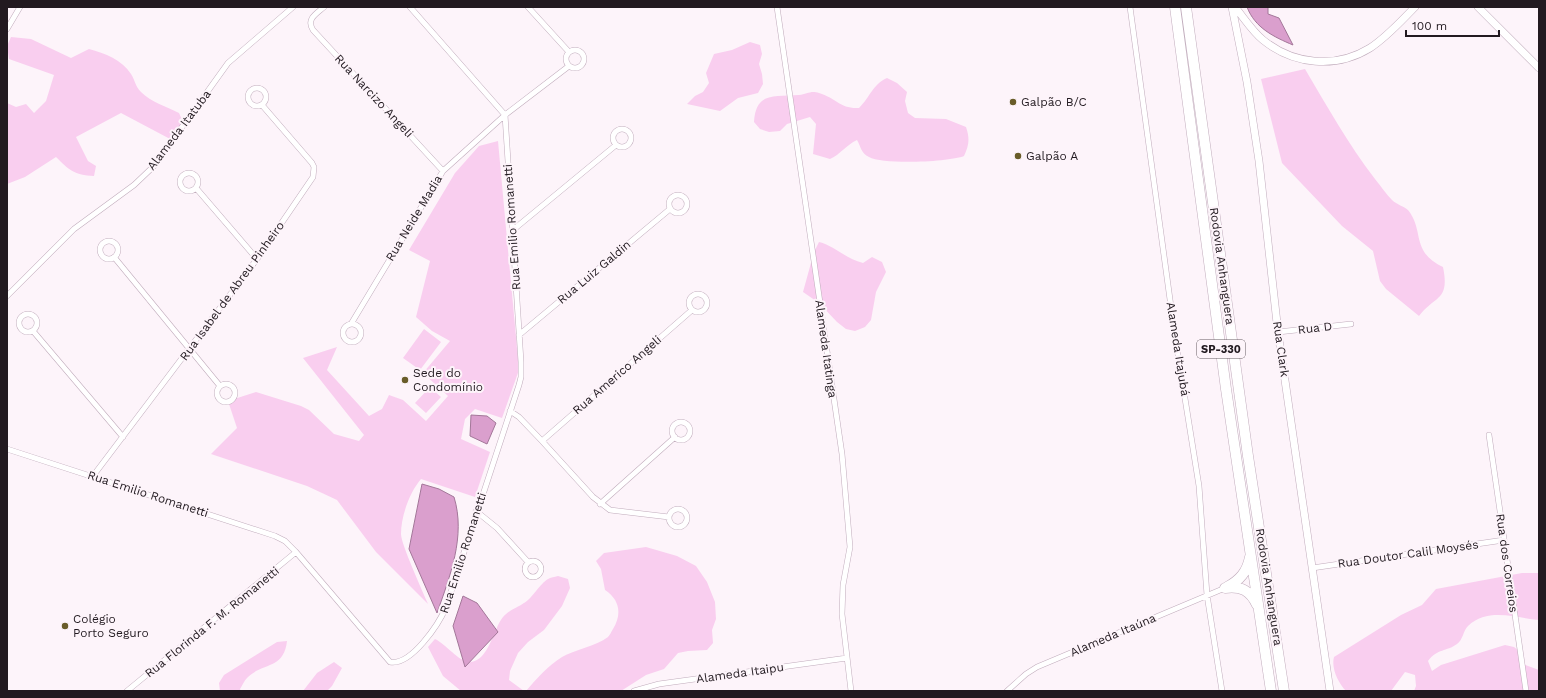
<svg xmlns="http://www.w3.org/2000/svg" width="1546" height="698" font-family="'Work Sans',sans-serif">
<rect width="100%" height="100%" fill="#fdf4fa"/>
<path fill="#f9ceef" d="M 11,37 L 31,39 L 71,58 L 89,49 C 105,53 122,60 131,74 C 135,80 135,86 141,92 C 151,102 167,107 179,113 L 183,122 L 172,140 L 121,113 L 76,137 L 88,161 L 96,166 L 94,176 C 74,175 69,170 56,157 L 25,177 L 7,184 L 7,103 L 16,107 L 26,104 L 34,113 L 46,101 L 54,75 L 9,59 L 7,46 Z
M 750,42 L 760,45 L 762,54 L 759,64 L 762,74 L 763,84 L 758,93 L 738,98 L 720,111 L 687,104 L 695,96 L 703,92 L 709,83 L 706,73 L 714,54 L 732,50 Z
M 1305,69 C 1327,106 1348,144 1375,179 C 1381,186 1386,194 1392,200 C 1397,205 1404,206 1408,210 C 1425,231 1410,251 1443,267 C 1450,301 1435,295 1419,316 L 1386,289 L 1380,281 L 1373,251 L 1342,226 L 1282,163 L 1261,79 Z
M 887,78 L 897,83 L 907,92 L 905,101 L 908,113 L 915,118 L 946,119 L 966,127 C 970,139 969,145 964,156 C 949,162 883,165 869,157 C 861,153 861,147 857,140 C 846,145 841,154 830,159 L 813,154 L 816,124 L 810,117 L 787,124 L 780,131 L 769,132 L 760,129 L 754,122 C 756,91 775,97 799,95 C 807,94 811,90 819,93 C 836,98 840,109 859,108 C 871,96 872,85 887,78 Z
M 498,141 L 519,370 L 502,418 L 475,409 L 465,419 L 461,439 L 490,452 L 475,497 L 421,479 C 409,493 401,517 401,534 C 401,544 423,592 428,604 L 376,552 L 337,500 L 307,486 L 211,454 L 237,428 L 228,401 L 256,392 L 301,406 L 309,410 L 334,434 L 359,441 L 364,435 L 303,358 L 337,347 L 327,370 L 369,416 L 382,409 L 389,395 L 403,400 L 426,421 L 448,396 L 423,373 L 450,341 L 432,331 L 416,317 L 430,261 L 409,250 L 455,173 L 479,146 Z
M 819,242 C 835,246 846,259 863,263 L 872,257 L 882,262 L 886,272 L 876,292 L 871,320 L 865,327 L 855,331 L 846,329 L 837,322 L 819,303 L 803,292 L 814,252 Z
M 424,329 L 441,342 L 420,370 L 403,358 Z
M 430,387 L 441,397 L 426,413 L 415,403 Z
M 646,547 L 677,556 L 696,566 L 707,582 L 715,602 L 716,619 L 712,630 L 713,643 L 707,650 L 688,651 L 678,653 L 664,669 L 646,675 L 621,691 L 526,691 C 537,678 548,666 562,657 C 574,650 596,646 608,637 C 610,635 611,632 613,629 C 622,614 620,600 605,590 L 601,569 L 596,561 L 604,553 Z
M 1522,573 L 1539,573 L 1539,620 C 1516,618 1488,607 1468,626 C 1463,631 1463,640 1457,644 C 1446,652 1438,648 1428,661 L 1432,671 L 1441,665 L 1505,645 L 1514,647 L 1522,653 L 1523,664 L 1539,670 L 1539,691 L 1414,691 L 1416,686 L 1415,675 L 1405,672 L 1391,691 L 1346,691 C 1338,683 1331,668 1334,657 L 1401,615 L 1422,605 L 1436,589 Z
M 558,576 L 568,579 L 570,588 L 562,606 L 544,630 L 528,642 L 518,653 L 510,671 L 509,680 L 524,691 L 461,691 L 443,676 L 428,647 L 435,639 C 446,644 460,663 470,662 C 489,661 493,629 503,617 C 510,609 520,607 528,600 C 535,594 541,582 550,578 C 552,577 556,577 558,576 Z
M 287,641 C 284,670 262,662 247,678 C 244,681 242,686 240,689 L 241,691 L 220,691 L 219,683 L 224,675 L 277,642 Z
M 334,662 L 342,668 L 332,686 L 327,691 L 303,691 L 317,673 Z"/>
<path fill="#da9fcd" stroke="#a37799" d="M 1247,7 L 1268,7 L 1268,14 L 1279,18 L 1293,45 C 1274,37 1255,28 1247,7 Z
M 471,415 L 487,416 L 496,423 L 487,444 L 470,436 Z
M 422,484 L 439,489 L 454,497 C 466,536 450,576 437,613 L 409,549 Z
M 463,596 L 477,603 L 498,632 L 465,667 L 453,626 Z"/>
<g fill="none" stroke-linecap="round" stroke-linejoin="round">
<g stroke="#c1acbc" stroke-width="6">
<path id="street" d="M 324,7 C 316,14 306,19 313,30 L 443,171
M 528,7 L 569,52
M 777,7 L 842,454 L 850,547 L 843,585 L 842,614 L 851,691
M 1130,7 L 1175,336 L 1199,486 L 1207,595 L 1222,691
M 7,29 L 20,7
M566 59a9 9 0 1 1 18 0a9 9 0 1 1-18 0Z
M248 97a9 9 0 1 1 18 0a9 9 0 1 1-18 0Z
M613 138a9 9 0 1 1 18 0a9 9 0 1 1-18 0Z
M180 182a9 9 0 1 1 18 0a9 9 0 1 1-18 0Z
M 196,188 L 257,259
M669 204a9 9 0 1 1 18 0a9 9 0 1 1-18 0Z
M 513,230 L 616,145
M100 250a9 9 0 1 1 18 0a9 9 0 1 1-18 0Z
M 114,257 L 220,386
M689 303a9 9 0 1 1 18 0a9 9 0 1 1-18 0Z
M 7,296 L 74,229 L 134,185 L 154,166 L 228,63 L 293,7
M19 323a9 9 0 1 1 18 0a9 9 0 1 1-18 0Z
M 351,324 L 443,171 L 505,115 L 569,66
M343 333a9 9 0 1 1 18 0a9 9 0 1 1-18 0Z
M 33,331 L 123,437
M 1278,332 L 1351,324
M 519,335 L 670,209
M217 393a9 9 0 1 1 18 0a9 9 0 1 1-18 0Z
M 510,411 L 519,417 L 542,441 L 593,497 L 610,510 L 669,517
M672 431a9 9 0 1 1 18 0a9 9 0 1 1-18 0Z
M 1489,435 L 1526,691
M 542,441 L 692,310
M 7,449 L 275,536 L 285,541 L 296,552 L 390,662 C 411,666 439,624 446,607 L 519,385 L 521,377 L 521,362 L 505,115 L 410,7
M 93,476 L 257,259 L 313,177 L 314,167 L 312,163 L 262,105
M 600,504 L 675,437
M669 518a9 9 0 1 1 18 0a9 9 0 1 1-18 0Z
M 476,511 L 497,528 L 528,562
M525 569a8 8 0 1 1 16 0a8 8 0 1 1-16 0Z
M 1312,568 L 1504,540
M 127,691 L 296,552
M 634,691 L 659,684 L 847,658
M 1007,691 L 1026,674 L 1037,667 L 1225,588"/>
</g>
<g stroke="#c1acbc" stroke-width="8">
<path id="secondary" d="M 1232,7 L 1247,82 L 1259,161 L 1278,332 L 1330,691
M 1235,7 C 1244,18 1252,31 1263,40 C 1294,65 1336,69 1370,48 C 1387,37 1401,21 1415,7
M 1478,7 L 1539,68"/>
</g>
<g stroke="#c1acbc" stroke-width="11">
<path id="highway" d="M 1175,7 L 1226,389 L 1271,691
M 1186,7 L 1248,456 L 1284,691
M 1227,587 C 1240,580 1247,572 1250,557
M 1225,588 C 1241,586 1250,590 1257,605"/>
</g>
<use href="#street" stroke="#fff" stroke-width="5"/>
<use href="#secondary" stroke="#fff" stroke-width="7"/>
<use href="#highway" stroke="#fff" stroke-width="10"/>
</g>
<g fill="#695c29" stroke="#fdf4fa" stroke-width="1.5">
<circle cx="1013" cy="102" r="4"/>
<circle cx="1018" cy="156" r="4"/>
<circle cx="405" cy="380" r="4"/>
<circle cx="65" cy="626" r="4"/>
</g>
<g text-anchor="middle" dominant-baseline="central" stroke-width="4" stroke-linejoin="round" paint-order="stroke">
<rect fill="#fdf4fa" stroke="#645b61" stroke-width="1" x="1197" y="340" width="48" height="18" rx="3"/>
<g font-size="11" font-weight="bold" fill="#221a20">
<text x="1221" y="349">SP-330</text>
</g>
<g font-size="12" fill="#221a20" stroke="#fdf4fa">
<text transform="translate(374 96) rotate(47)">Rua Narcizo Angeli</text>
<text transform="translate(179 130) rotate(-53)">Alameda Itatuba</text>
<text transform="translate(414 218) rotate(-59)">Rua Neide Madia</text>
<text transform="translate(512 227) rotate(-94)">Rua Emilio Romanetti</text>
<text transform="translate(1222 266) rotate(82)">Rodovia Anhanguera</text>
<text transform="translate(594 272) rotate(-40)">Rua Luiz Galdin</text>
<text transform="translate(232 291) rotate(-54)">Rua Isabel de Abreu Pinheiro</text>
<text transform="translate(1315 328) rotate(-7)">Rua D</text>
<text transform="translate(826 349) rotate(82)">Alameda Itatinga</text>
<text transform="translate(1178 349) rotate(81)">Alameda Itajubá</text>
<text transform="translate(1281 349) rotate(82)">Rua Clark</text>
<text transform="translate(617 375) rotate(-41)">Rua Americo Angeli</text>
<text transform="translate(148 494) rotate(18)">Rua Emilio Romanetti</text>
<text transform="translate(463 553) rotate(-72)">Rua Emilio Romanetti</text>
<text transform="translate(1408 554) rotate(-8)">Rua Doutor Calil Moysés</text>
<text transform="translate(1507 563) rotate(82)">Rua dos Correios</text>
<text transform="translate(1269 587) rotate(81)">Rodovia Anhanguera</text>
<text transform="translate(212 622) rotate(-39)">Rua Florinda F. M. Romanetti</text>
<text transform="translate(1113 635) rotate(-23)">Alameda Itaúna</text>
<text transform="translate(740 673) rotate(-8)">Alameda Itaipu</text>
</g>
<g font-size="12" fill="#221a20" stroke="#fdf4fa" text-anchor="start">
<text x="1021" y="102">Galpão B/C</text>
<text x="1026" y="156">Galpão A</text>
<text x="413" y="373">Sede do<tspan x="413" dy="14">Condomínio</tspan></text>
<text x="73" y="619">Colégio<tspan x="73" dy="14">Porto Seguro</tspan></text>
</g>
</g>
<rect width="1546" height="698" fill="none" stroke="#221a20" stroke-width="16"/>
<path d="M1406 30v6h93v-6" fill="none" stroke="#221a20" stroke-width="2"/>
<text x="1412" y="30" font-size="12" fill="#221a20" stroke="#fdf4fa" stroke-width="3" paint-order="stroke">100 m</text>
</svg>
